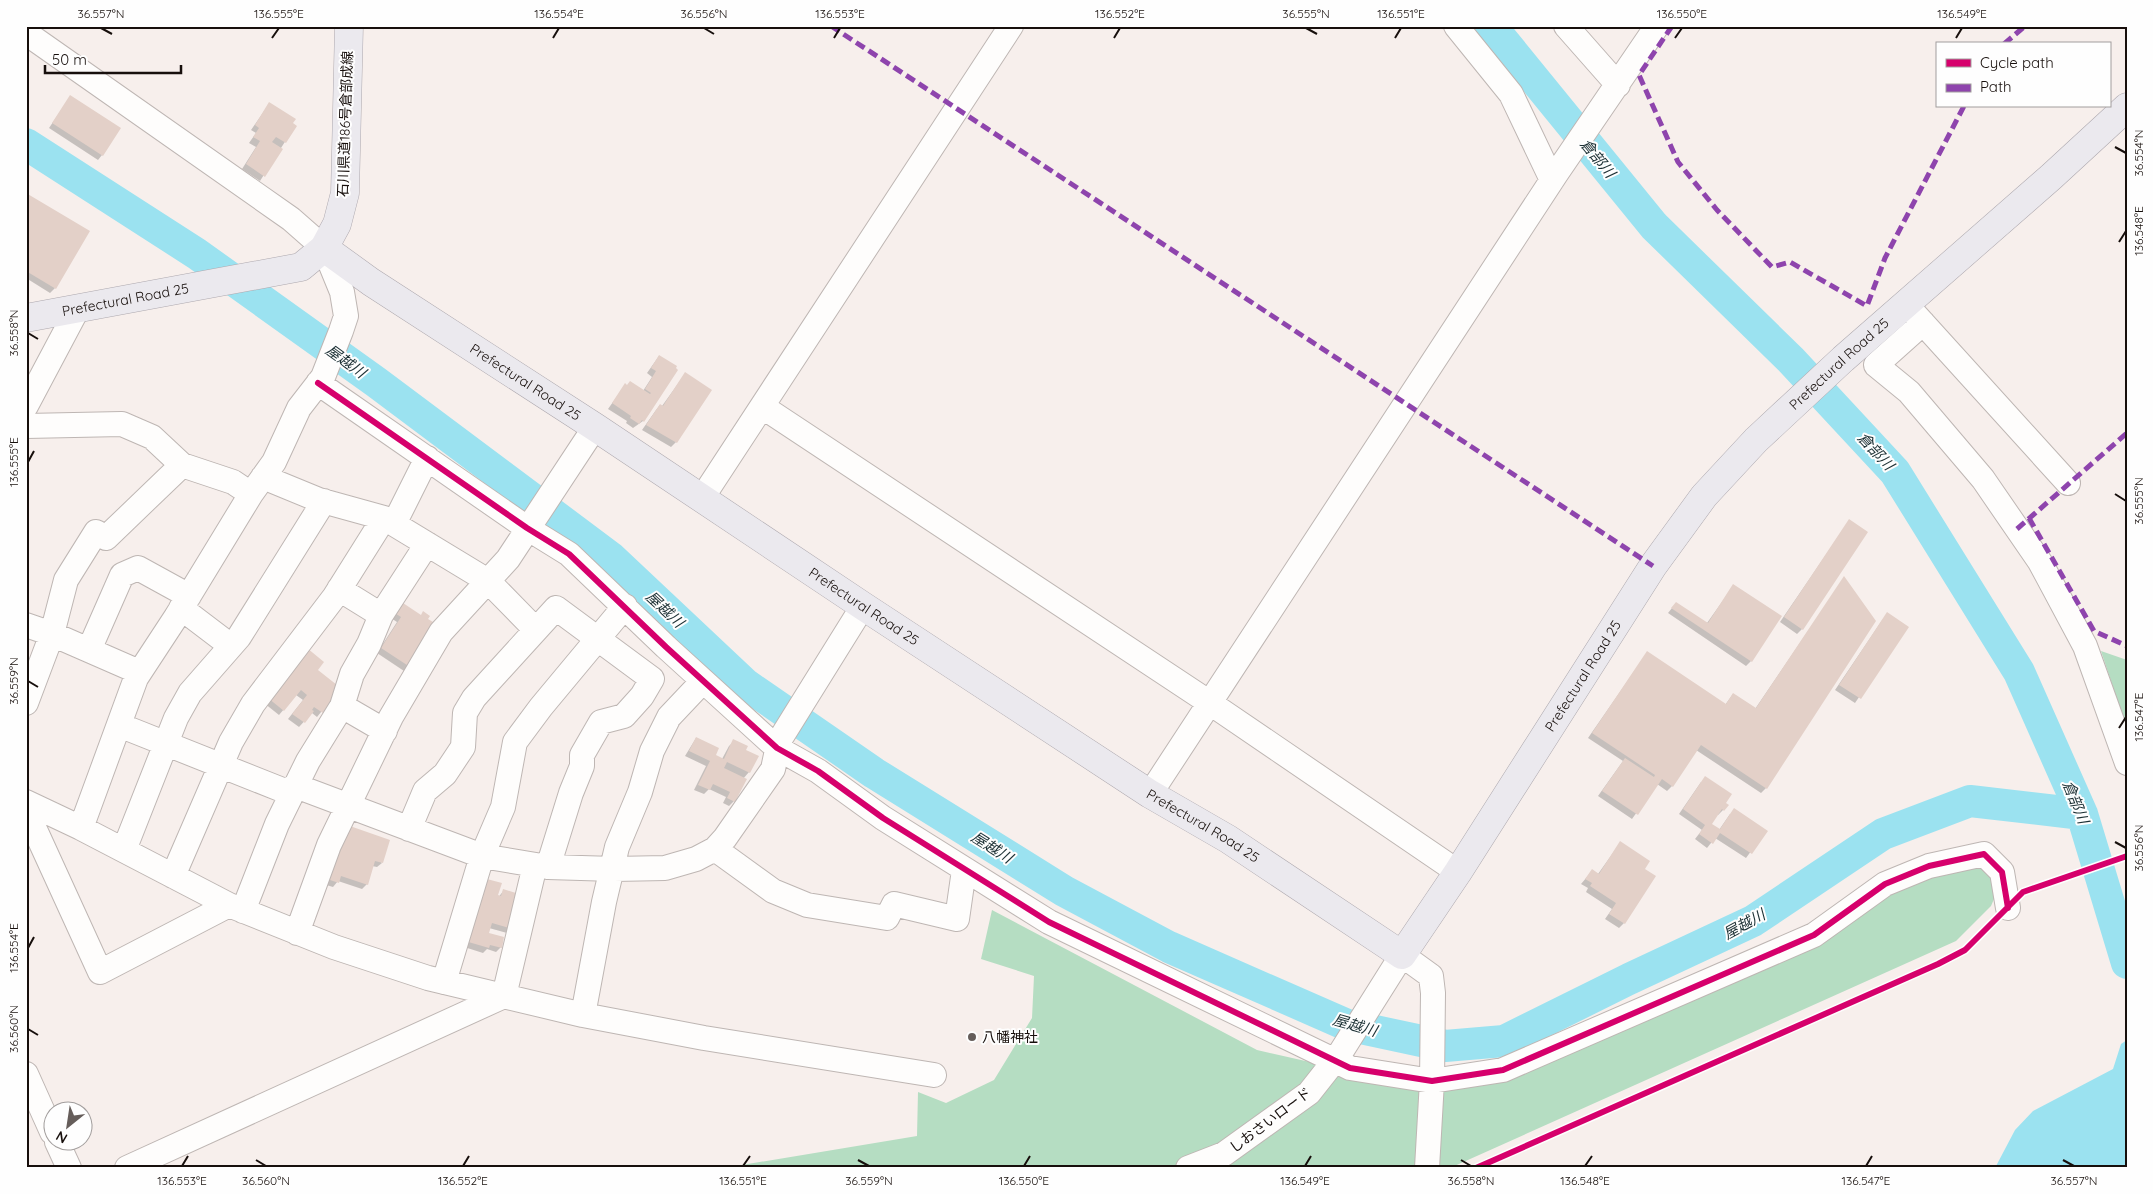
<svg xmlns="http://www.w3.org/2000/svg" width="2153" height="1194" font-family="Quicksand,'Noto Sans JP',sans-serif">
<rect width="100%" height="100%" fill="#f7efec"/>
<path fill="#b5ddc2" d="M 2101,651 L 2127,660 L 2127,729 Z
M 1980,861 L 2000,885 L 1991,906 L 1956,941 L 1450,1168 L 724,1168 L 917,1136 L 918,1092 L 946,1103 L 994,1080 L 1032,1018 L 1034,976 L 981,959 L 992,910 L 1257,1050 L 1412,1085 L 1505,1077 L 1897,889 Z"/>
<path fill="#9be2f0" d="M 2127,1040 L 2127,1168 L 1995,1168 L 2015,1130 L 2033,1111 L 2113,1069 L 2121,1044 Z"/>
<path fill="#0003" d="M 70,97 L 102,155 L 98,160 L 49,128 Z
M 269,104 L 295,126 L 260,181 L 242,169 L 256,147 L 249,143 L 256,133 L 251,130 Z
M 26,195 L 55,288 L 50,293 L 26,278 Z
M 659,356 L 675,367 L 643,421 L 633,428 L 626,423 L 627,421 L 608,409 L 625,385 L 643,391 L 652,377 L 647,373 Z
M 685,374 L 676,442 L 671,447 L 642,430 L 656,410 L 660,405 L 662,406 Z
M 1849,521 L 1802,629 L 1797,634 L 1780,622 Z
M 1844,578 L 1766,788 L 1761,793 L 1696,750 L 1672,786 L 1667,791 L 1657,784 L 1632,819 L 1598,796 L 1623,761 L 1588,738 L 1647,653 L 1725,705 L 1733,694 L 1755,709 Z
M 1734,585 L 1751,661 L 1746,666 L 1668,613 L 1672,608 L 1707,623 Z
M 393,605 L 427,620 L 436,626 L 404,671 L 377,653 L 397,622 L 386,615 Z
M 1883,619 L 1907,627 L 1855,703 L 1835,690 Z
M 316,670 L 340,689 L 317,717 L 312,713 L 299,727 L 288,719 L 303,700 L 296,695 L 279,715 L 264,703 Z
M 696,738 L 714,755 L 722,759 L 729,746 L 734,741 L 744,751 L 749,772 L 743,779 L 734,801 L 729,806 L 723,803 L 726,797 L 709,789 L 704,794 L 694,790 L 706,766 L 685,756 Z
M 1701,782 L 1724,803 L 1723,810 L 1718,815 L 1717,814 L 1710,824 L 1719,830 L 1730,814 L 1766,831 L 1746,858 L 1715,838 L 1707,848 L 1695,839 L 1702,830 L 1679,814 Z
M 344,828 L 382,863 L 377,867 L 372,866 L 367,884 L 362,889 L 338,881 L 333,887 L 323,884 Z
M 1620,843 L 1643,870 L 1624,923 L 1619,928 L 1605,919 L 1612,909 L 1586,892 L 1588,888 L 1581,884 L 1592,871 L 1598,874 Z
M 504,890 L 518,895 L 507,933 L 489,928 L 488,934 L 501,947 L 496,952 L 487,949 L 483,953 L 461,946 Z"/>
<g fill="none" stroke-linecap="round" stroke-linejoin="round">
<path stroke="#9be2f0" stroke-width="32" d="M 1491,26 L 1654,226 L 1791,360 L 1895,472 L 2019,672 L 2082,814 L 2127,963
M 26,144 L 197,254 L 376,382 L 610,557 L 745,684 L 874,773 L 1064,891 L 1169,947 L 1347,1025 L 1445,1046 L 1504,1041 L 1629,979 L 1753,921 L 1883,834 L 1970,801 L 2082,814"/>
</g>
<path fill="#e3d0c8" d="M 70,95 L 121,128 L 103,156 L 52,123 Z
M 269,102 L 296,119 L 293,123 L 297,126 L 286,143 L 276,137 L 272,142 L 283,149 L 265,177 L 246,164 L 260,141 L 253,137 L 259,128 L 255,125 Z
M 26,193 L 90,231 L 56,289 L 26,271 Z
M 659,355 L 677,366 L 676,368 L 678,370 L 644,422 L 642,420 L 639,424 L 630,418 L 631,416 L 612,403 L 625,383 L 627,385 L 630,381 L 650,394 L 651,393 L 645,389 L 656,371 L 651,368 Z
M 685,372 L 712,390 L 677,443 L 646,425 L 660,404 L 663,406 Z
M 1849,519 L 1868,532 L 1803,630 L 1784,617 Z
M 1844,576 L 1876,621 L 1767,789 L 1701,745 L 1673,787 L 1662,779 L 1638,815 L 1602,791 L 1625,758 L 1654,777 L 1655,775 L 1592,733 L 1647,651 L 1726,704 L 1733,693 L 1756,708 Z
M 1733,584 L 1782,616 L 1752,662 L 1671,608 L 1676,602 L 1708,623 Z
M 397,599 L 421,615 L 423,611 L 430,616 L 428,619 L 438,625 L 410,667 L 381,648 L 401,617 L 390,610 Z
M 1887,612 L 1909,627 L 1861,699 L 1839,685 Z
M 307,648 L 324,662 L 318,670 L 342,689 L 323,713 L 314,707 L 312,710 L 314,711 L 305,723 L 292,714 L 307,695 L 301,690 L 284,711 L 268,698 Z
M 696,737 L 719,748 L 716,755 L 724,759 L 733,739 L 748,746 L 746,750 L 759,756 L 750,773 L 727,762 L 724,768 L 747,779 L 735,802 L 727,798 L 730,792 L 713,784 L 710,790 L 698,785 L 710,761 L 689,751 Z
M 1705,776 L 1732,794 L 1726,803 L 1729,805 L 1724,811 L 1722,809 L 1712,824 L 1720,829 L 1734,808 L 1768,831 L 1752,854 L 1720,833 L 1713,844 L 1699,834 L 1705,825 L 1683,809 Z
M 347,825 L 390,840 L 383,863 L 375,861 L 368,885 L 341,876 L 339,883 L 327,879 Z
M 1620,841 L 1650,861 L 1645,869 L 1656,876 L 1625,924 L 1609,914 L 1616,903 L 1590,886 L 1592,883 L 1585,879 L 1592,869 L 1599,874 Z
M 483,878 L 502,883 L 498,895 L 501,896 L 503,889 L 519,894 L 513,929 L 492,923 L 489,933 L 504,937 L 502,948 L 490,945 L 489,948 L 465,941 Z"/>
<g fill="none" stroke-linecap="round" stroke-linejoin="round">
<g stroke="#beb6b3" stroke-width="26">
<path id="minor" d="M 1456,26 L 1511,94 L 1552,180
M 1566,26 L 1618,85
M 26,33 L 291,219 L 324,248 L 342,292 L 346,316 L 341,331 L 323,377 L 299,408 L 274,462 L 251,494 L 176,617 L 136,678 L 81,828
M 1912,311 L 2068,483
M 1923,323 L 1876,365 L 1909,392 L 1983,479 L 2040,562 L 2085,646 L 2127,763
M 318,383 L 527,528 L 569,554 L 666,647 L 777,748 L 818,771 L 883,818 L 1049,922 L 1350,1068 L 1432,1081 L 1503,1070 L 1814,935 L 1885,884 L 1929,866 L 1984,854 L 2002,872 L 2008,908
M 26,406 L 78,308
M 763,407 L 1210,703 L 1458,872
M 26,426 L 122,424 L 152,437 L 182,465 L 233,482 L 251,494
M 263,477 L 319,500 L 384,518 L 488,581 L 535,629
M 702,498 L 1011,26
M 394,524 L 427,458
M 339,589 L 381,615
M 181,608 L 231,646
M 26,625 L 52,634 L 139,672
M 89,650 L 122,575 L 138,568 L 189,596
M 26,703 L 52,634 L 66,580 L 96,532 L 106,538 L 182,465
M 342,706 L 385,731
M 119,725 L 285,791 L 296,786 L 482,856 L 548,867 L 614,869 L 665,868 L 696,859 L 715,849 L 725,838 L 773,769 L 779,741 L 863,606
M 1150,794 L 1556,174 L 1657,26
M 26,802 L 81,828 L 229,905 L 334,947 L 428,978 L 583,1015 L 704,1038 L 934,1075
M 26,810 L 100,972 L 229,905
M 409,829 L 425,791 L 445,774 L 463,747 L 465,713 L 474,698 L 556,608 L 652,679 L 642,696 L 624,716 L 601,722 L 582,755 L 582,766 L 571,793 L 548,867
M 715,849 L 773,891 L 807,905 L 887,918 L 894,904 L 957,919 L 964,870
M 124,850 L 176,718 L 190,693 L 239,637 L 324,501
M 173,876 L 231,742 L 253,704 L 335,596 L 384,518
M 243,911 L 277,824 L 308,761 L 342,706 L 352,674 L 369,644 L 381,615 L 427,544
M 297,933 L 329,845 L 391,717 L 441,632 L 508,559 L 595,427
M 444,982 L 482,856 L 503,807 L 515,742 L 541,707 L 625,606
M 504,996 L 535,865
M 583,1015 L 604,902 L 617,847 L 640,792 L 652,751 L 669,717 L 703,681
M 26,1074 L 52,1132
M 57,1142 L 69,1168
M 127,1168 L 504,996
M 1188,1168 L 1224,1154 L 1309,1093 L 1339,1055 L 1402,955 L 1431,976 L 1433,993 L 1432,1081 L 1427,1168"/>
</g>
<g stroke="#ada8ae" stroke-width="29">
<g id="major">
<path id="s1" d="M 324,248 L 371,282 L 595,427 L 863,606 L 1150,794 L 1228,839 L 1402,955 L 1458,872 L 1653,566 L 1704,496 L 1756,440 L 1843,359 L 2051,177 L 2127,107"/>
<path id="s2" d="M 26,318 L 301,267 L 324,248 L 337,224 L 345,193 L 349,26"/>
</g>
</g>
<use href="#minor" stroke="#fefdfc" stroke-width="24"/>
<use href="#major" stroke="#ebe9ee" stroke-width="28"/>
<path stroke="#8e44ad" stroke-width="5" stroke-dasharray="10 5" stroke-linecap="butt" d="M 831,26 L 1653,566
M 1672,26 L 1639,75 L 1678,162 L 1717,210 L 1772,267 L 1790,262 L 1867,306 L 1885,258 L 1964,106
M 2004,44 L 2025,26
M 2029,518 L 2094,631 L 2127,646
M 2017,529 L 2127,433"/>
<g stroke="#fefefe" stroke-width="9">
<path id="cycleway" d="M 318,383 L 527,528 L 569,554 L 666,647 L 777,748 L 818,771 L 883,818 L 1049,922 L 1350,1068 L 1432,1081 L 1503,1070 L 1814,935 L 1885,884 L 1929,866 L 1984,854 L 2002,872 L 2008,908
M 1476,1168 L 1938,964 L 1965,950 L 2023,892 L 2127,856"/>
</g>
<use href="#cycleway" stroke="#d6006c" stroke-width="6"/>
</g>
<path fill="none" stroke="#170f0c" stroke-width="2" d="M 101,28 L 112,34M 704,28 L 714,34M 1306,28 L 1317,34M 272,38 L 279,28M 553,38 L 559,28M 834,38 L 840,28M 1114,38 L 1120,28M 1395,38 L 1401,28M 1675,38 L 1682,28M 1956,38 L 1962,28M 2115,147 L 2126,153M 2119,242 L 2126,231M 28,333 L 38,339M 28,462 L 34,451M 2115,494 L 2126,501M 28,681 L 38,687M 2119,728 L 2126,717M 2115,842 L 2126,848M 28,948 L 34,937M 28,1029 L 38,1035M 256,1160 L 266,1166M 858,1160 L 869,1166M 1461,1160 L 1471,1166M 2063,1160 L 2074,1166M 182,1166 L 188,1156M 463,1166 L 469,1156M 743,1166 L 750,1156M 1024,1166 L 1030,1156M 1305,1166 L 1311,1156M 1585,1166 L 1592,1156M 1866,1166 L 1872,1156"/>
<circle fill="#655d5a" stroke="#fefefe" stroke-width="2" cx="972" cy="1037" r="5"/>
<g text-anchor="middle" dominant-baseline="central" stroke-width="4" stroke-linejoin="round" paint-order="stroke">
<g font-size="14" fill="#170f0c" stroke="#fefefe">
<text transform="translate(345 124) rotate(-88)">石川県道186号倉部成線</text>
<text stroke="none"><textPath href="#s2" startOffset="101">Prefectural Road 25</textPath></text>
<text stroke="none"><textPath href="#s1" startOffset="2028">Prefectural Road 25</textPath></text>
<text stroke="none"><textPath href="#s1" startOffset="242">Prefectural Road 25</textPath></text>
<text stroke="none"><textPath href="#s1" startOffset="648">Prefectural Road 25</textPath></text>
<text stroke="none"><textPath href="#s1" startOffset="1622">Prefectural Road 25</textPath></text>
<text stroke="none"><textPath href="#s1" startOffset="1052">Prefectural Road 25</textPath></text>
<text transform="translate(1270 1120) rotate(-37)">しおさいロード</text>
</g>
<g font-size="14" fill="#170f0c" stroke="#fefefe" text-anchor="start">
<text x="982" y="1037">八幡神社</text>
</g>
<g font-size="15" font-style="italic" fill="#1b2f33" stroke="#fefefe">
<text transform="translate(1598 158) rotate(51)">倉部川</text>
<text transform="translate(346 361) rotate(36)">屋越川</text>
<text transform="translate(1876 451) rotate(47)">倉部川</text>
<text transform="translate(665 609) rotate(43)">屋越川</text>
<text transform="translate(2076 802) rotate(68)">倉部川</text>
<text transform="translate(992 847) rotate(32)">屋越川</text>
<text transform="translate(1744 924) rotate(-29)">屋越川</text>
<text transform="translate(1355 1025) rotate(16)">屋越川</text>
</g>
</g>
<rect width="2153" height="1194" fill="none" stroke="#fefefe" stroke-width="55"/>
<rect x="1936" y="42" width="175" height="65" fill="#fefefe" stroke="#a29e9d"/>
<rect x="1946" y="59" width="25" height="8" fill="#d6006c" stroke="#a29e9d"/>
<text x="1980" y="68" font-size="15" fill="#170f0c">Cycle path</text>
<rect x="1946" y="84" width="25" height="8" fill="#8e44ad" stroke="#a29e9d"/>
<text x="1980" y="92" font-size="15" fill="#170f0c">Path</text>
<g transform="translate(68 1126) rotate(210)"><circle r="24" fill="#fefefe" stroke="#a29e9d"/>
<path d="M0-4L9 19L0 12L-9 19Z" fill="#655d5a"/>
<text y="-8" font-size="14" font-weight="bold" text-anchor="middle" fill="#170f0c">N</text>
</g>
<path d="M45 65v8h136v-8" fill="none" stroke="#170f0c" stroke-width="2.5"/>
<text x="52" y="65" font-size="15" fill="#170f0c" stroke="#fefefe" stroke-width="4" paint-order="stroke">50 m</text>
<rect x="28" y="28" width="2098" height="1138" fill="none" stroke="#170f0c" stroke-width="2"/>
<g font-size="12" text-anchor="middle" fill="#170f0c">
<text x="101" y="18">36.557°N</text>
<text x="279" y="18">136.555°E</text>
<text x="559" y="18">136.554°E</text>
<text x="704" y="18">36.556°N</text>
<text x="840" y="18">136.553°E</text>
<text x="1120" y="18">136.552°E</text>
<text x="1306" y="18">36.555°N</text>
<text x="1401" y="18">136.551°E</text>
<text x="1682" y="18">136.550°E</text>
<text x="1962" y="18">136.549°E</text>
<text transform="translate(2139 153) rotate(-90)" y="4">36.554°N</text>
<text transform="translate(2139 231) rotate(-90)" y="4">136.548°E</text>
<text transform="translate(14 333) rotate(-90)" y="4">36.558°N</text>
<text transform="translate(14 462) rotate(-90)" y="4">136.555°E</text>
<text transform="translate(2139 501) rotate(-90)" y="4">36.555°N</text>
<text transform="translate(14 681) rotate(-90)" y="4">36.559°N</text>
<text transform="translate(2139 717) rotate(-90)" y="4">136.547°E</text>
<text transform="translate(2139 848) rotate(-90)" y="4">36.556°N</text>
<text transform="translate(14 948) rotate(-90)" y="4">136.554°E</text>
<text transform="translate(14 1029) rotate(-90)" y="4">36.560°N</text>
<text x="182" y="1185">136.553°E</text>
<text x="266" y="1185">36.560°N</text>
<text x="463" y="1185">136.552°E</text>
<text x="743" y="1185">136.551°E</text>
<text x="869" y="1185">36.559°N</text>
<text x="1024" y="1185">136.550°E</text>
<text x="1305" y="1185">136.549°E</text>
<text x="1471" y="1185">36.558°N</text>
<text x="1585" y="1185">136.548°E</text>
<text x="1866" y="1185">136.547°E</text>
<text x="2074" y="1185">36.557°N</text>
</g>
</svg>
